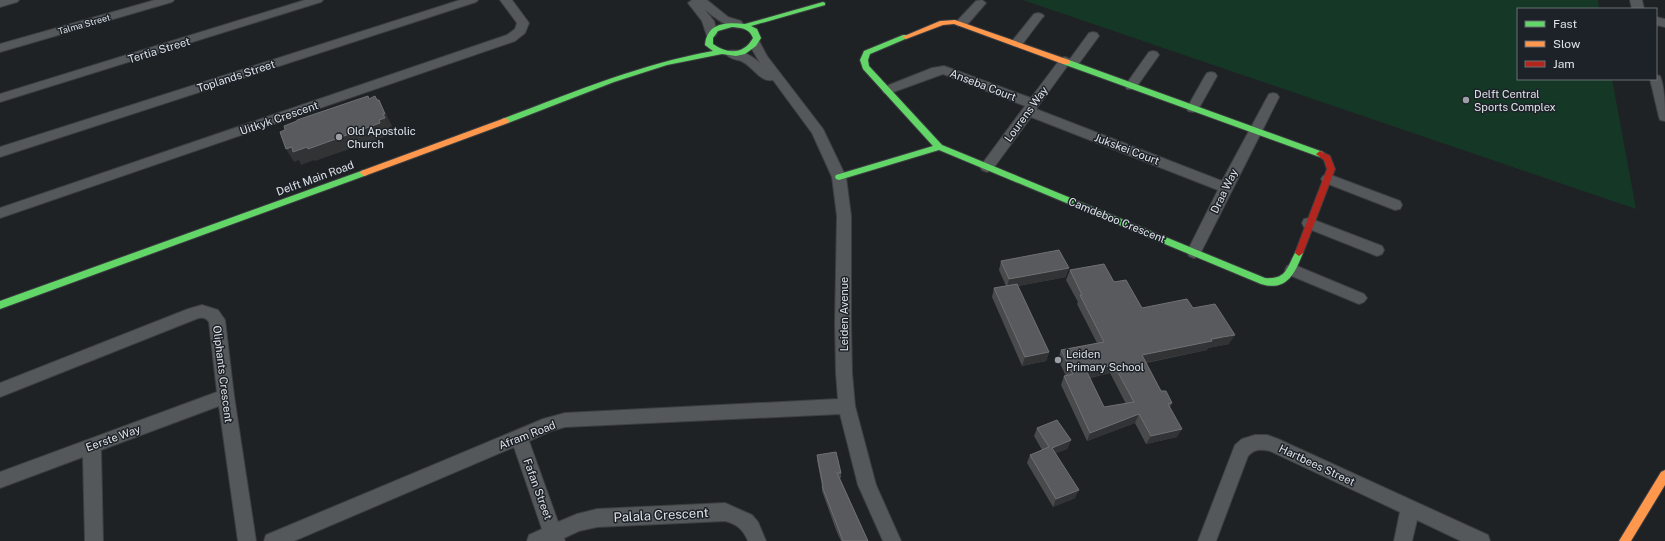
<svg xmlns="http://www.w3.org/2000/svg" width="1665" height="541" font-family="'Public Sans',sans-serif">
<rect width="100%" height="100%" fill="#1f2225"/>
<path fill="#153826" d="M 1023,0 L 1598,0 L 1599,9 L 1518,9 L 1518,79 L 1612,79 L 1636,209 Z"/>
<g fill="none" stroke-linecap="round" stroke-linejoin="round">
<g stroke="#3c3e42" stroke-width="2">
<path id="street" d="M 0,0 L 19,0 L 17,2 L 0,7 Z
M 155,0 L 174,0 L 172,2 L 0,52 L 0,44 Z
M 305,0 L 323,0 L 321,2 L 0,102 L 0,94 Z
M 460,0 L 478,0 L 476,2 L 0,157 L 0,147 Z
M 500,0 L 512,0 L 529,23 L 525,33 L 515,41 L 0,218 L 0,208 L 507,35 L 515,29 L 517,23 Z
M 692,0 L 707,0 L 728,17 L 741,21 L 743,24 L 741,27 C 728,30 715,17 705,10 L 714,21 L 717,33 L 715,36 L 707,36 L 702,21 L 688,3 Z
M 1630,0 L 1642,0 L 1644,9 L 1632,9 Z
M 976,1 L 982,0 L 986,3 L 966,26 L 958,26 L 956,23 L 958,20 Z
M 1038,13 L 1042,14 L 1044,16 L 1042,18 L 1021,46 L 1013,46 L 1011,43 L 1013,40 L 1034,14 Z
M 1656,17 L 1665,19 L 1665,27 L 1656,25 Z
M 1093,32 L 1097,33 L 1099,36 L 1077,66 L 1073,67 L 1068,65 L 1036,109 L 1222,181 L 1269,94 L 1273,93 L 1277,94 L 1279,97 L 1199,256 L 1194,258 L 1189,256 L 1187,252 L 1218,190 L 1031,117 L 992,170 L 987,172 L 982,170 L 980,167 L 982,164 L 1025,106 L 943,74 L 888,94 L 884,93 L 882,90 L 884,87 L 932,68 L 944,66 L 1031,98 L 1061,58 L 1065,57 L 1070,59 L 1089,33 Z
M 755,40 L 759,41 L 767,56 L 823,129 L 846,177 L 851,216 L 851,322 L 852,373 L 855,406 L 876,485 L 901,541 L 883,541 L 858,485 L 840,414 L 565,427 L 551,431 L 529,441 L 558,522 L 577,514 L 597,509 L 725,503 L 752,515 L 758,522 L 766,541 L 748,541 C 743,529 737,524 725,521 L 597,527 L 579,531 L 564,538 L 565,541 L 527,541 L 529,535 L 542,529 L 514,447 L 294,541 L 264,541 L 266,535 L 543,419 L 565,413 L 838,399 L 836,373 L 835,322 L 837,216 L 832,177 L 812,133 L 773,80 C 761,83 753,67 743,62 C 738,59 730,60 726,54 L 728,51 C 739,48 752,56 760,63 L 749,44 L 751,41 Z
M 1153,51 L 1157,52 L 1159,55 L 1135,89 L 1127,89 L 1125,86 L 1127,83 L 1149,52 Z
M 1211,72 L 1215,73 L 1217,76 L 1199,108 L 1198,111 L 1193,112 L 1188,111 L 1187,108 L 1205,76 L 1207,73 Z
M 1656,75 L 1660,76 C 1665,88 1665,107 1665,121 L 1660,120 L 1659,117 L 1650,79 L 1656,79 Z
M 1328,174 L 1400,201 L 1402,205 L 1400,209 L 1395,210 L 1323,182 L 1321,179 L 1323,176 Z
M 1309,218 L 1382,246 L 1384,250 L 1382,254 L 1377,256 L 1304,227 L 1302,223 L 1304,219 Z
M 1292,264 L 1364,294 L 1367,298 L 1364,302 L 1359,304 L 1287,274 L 1285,270 L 1287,266 Z
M 202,305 L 218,310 L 225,320 L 234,396 L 256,541 L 238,541 L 219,406 L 101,450 L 103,541 L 85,541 L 83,457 L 0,488 L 0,472 L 217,392 L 209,322 C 205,317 202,317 196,319 L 0,397 L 0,383 L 188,309 Z
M 1255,435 L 1267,435 L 1278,439 L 1488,535 L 1490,541 L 1461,541 L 1417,520 L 1412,541 L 1394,541 L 1400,512 L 1270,451 C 1260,449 1255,449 1248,456 L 1216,541 L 1198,541 L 1235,445 L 1242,439 Z"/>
</g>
<g stroke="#3c3e42" stroke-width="2">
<path id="fast" d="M 823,2 L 825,3 L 825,5 L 751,26 L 757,29 L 761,38 L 756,46 L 745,54 L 736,56 L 722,54 L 667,65 L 614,82 L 508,123 L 502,123 L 501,121 L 502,119 C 572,93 640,64 713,51 L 705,45 C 707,22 727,22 745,24 ZM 732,27 C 742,28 749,28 753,38 C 744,55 727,54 713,44 L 713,38 L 718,31 Z
M 903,35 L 909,35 L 910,37 L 870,54 L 868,60 L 869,66 L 942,145 L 1265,278 C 1287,280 1287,267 1296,251 L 1302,251 L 1303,253 C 1295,273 1287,292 1261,284 L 939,150 L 839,180 L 836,179 L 835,177 L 836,175 L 933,146 L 863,69 L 860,60 L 864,51 Z
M 1063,60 L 1069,60 L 1323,152 L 1324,154 L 1320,157 L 1317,156 L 1063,64 Z
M 364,170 L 368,173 L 367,175 L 0,309 L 0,301 Z"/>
</g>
<g stroke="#3c3e42" stroke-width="2">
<path id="slow" d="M 955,20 L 1069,60 L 1070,62 L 1069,64 L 1063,64 L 954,24 L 943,25 L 906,39 L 902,37 L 940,21 Z
M 505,118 L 508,119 L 509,121 L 508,123 L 367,175 L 364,176 L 360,173 L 361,171 Z
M 1665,470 L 1665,485 L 1631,541 L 1619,541 L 1661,472 Z"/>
</g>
<g stroke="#3c3e42" stroke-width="2">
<path id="jam" d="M 1320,151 L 1330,156 L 1335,169 L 1303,253 L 1299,256 L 1295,253 L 1327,169 L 1324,160 L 1316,154 Z"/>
</g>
<use href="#street" fill="#55585a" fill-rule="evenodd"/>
<use href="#fast" fill="#63d668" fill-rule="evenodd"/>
<use href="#slow" fill="#ff974d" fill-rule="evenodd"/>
<use href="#jam" fill="#b3261e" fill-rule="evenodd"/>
</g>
<path fill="#494a4c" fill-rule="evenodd" d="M 1001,261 L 1066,277 L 1018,286 L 1049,352 L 1046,361 L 1022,366 L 992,297 L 994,288 L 1006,286 L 999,270 Z
M 1070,270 L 1114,282 L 1142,308 L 1193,308 L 1229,344 L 1208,348 L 1207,350 L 1146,363 L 1161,391 L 1172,403 L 1170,407 L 1177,437 L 1146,444 L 1135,423 L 1087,441 L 1061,385 L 1064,376 L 1066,376 L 1058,359 L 1061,350 L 1097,343 L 1077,304 L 1078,302 L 1066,280 ZM 1110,373 L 1126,404 L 1104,407 L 1090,378 Z
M 1037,428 L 1071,440 L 1067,449 L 1056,453 L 1075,498 L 1053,507 L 1027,463 L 1030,455 L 1042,450 L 1034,436 Z
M 817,455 L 841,473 L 841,478 L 840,478 L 868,541 L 841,541 L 836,530 L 822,491 L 822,486 L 817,460 Z"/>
<path fill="#323335" d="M 379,100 L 392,126 L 390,127 L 383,114 Z
M 385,118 L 392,131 L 385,133 L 387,136 L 315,161 L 314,160 L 301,165 L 299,160 L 294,162 L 286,149 Z
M 1069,268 L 1066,277 L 1007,288 L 1009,279 Z
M 1235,335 L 1229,344 L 1208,348 L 1207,350 L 1138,364 L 1142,355 Z
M 1049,352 L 1046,361 L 1022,366 L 1025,357 Z
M 1114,365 L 1110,373 L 1083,379 L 1086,370 Z
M 1139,414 L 1135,423 L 1087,441 L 1090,433 Z
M 1182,429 L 1177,437 L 1146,444 L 1151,436 Z
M 1071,440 L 1067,449 L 1049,456 L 1052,448 Z
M 1079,490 L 1075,498 L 1053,507 L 1056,499 Z"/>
<path fill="#595a5d" stroke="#6e7072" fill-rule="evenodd" d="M 368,96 L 369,99 L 375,96 L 377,100 L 379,100 L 385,114 L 383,114 L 385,118 L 379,120 L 380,123 L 308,149 L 307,147 L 293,152 L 292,147 L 286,149 L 280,132 L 285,130 L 284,126 L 297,121 L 297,120 Z
M 1059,250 L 1069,268 L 1009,279 L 1001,261 Z
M 1104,264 L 1114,282 L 1126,280 L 1142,308 L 1187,299 L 1193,308 L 1215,304 L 1235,335 L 1211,339 L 1212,341 L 1142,355 L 1161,391 L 1166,391 L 1172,403 L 1168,404 L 1182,429 L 1151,436 L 1139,414 L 1090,433 L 1064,376 L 1073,374 L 1061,350 L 1104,342 L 1080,295 L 1082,295 L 1070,270 ZM 1114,365 L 1134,402 L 1104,407 L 1086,370 Z
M 1017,284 L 1049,352 L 1025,357 L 994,288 Z
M 1057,420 L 1071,440 L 1052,448 L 1079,490 L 1056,499 L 1030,455 L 1049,447 L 1037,428 Z
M 836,452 L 841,473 L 837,473 L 868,541 L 843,541 L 837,525 L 822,486 L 823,486 L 817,455 Z"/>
<g fill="#9c9fa4" stroke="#1c2228" stroke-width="1.5">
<circle cx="1466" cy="100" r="4"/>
<circle cx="339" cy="137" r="4"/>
<circle cx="1058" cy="360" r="4"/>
</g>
<g text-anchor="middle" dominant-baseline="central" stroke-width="3" stroke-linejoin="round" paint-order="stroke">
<g font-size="9" fill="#dfe3e8" stroke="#1c2228">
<text transform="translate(84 24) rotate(-16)">Talma Street</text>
</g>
<g font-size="11" fill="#dfe3e8" stroke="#1c2228">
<text transform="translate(159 50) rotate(-17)">Tertia Street</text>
<text transform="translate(236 76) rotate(-18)">Toplands Street</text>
<text transform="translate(983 85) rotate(21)">Anseba Court</text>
<text transform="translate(1026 114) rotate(-54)">Lourens Way</text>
<text transform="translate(279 118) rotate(-19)">Uitkyk Crescent</text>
<text transform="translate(1127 149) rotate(21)">Jukskei Court</text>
<text transform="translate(315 178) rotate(-20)">Delft Main Road</text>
<text transform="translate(1224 191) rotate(-64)">Draa Way</text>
<text transform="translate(1117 220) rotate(22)">Camdeboo Crescent</text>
<text transform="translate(844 314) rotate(-90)">Leiden Avenue</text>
<text transform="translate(223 374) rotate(83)">Oliphants Crescent</text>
<text transform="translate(527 435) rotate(-21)">Afram Road</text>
<text transform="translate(113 438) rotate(-20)">Eerste Way</text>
<text transform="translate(1317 465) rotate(25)">Hartbees Street</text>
<text transform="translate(538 489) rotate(70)">Fafan Street</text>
</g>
<g font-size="11" fill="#dfe3e8" stroke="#1c2228" text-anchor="start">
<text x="1474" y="94">Delft Central<tspan x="1474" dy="13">Sports Complex</tspan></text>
<text x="347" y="131">Old Apostolic<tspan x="347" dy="13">Church</tspan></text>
<text x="1066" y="354">Leiden<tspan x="1066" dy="13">Primary School</tspan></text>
</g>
<g font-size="13" fill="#dfe3e8" stroke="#1c2228">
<text transform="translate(661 515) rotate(-3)">Palala Crescent</text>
</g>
</g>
<rect x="1517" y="8" width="140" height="72" fill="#1c2228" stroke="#6a6f75"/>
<rect x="1525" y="21" width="20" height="6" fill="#63d668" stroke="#6a6f75"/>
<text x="1553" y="28" font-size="12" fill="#dfe3e8">Fast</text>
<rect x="1525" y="41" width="20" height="6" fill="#ff974d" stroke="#6a6f75"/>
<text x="1553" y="48" font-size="12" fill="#dfe3e8">Slow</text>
<rect x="1525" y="61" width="20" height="6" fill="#b3261e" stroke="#6a6f75"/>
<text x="1553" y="68" font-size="12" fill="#dfe3e8">Jam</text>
</svg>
